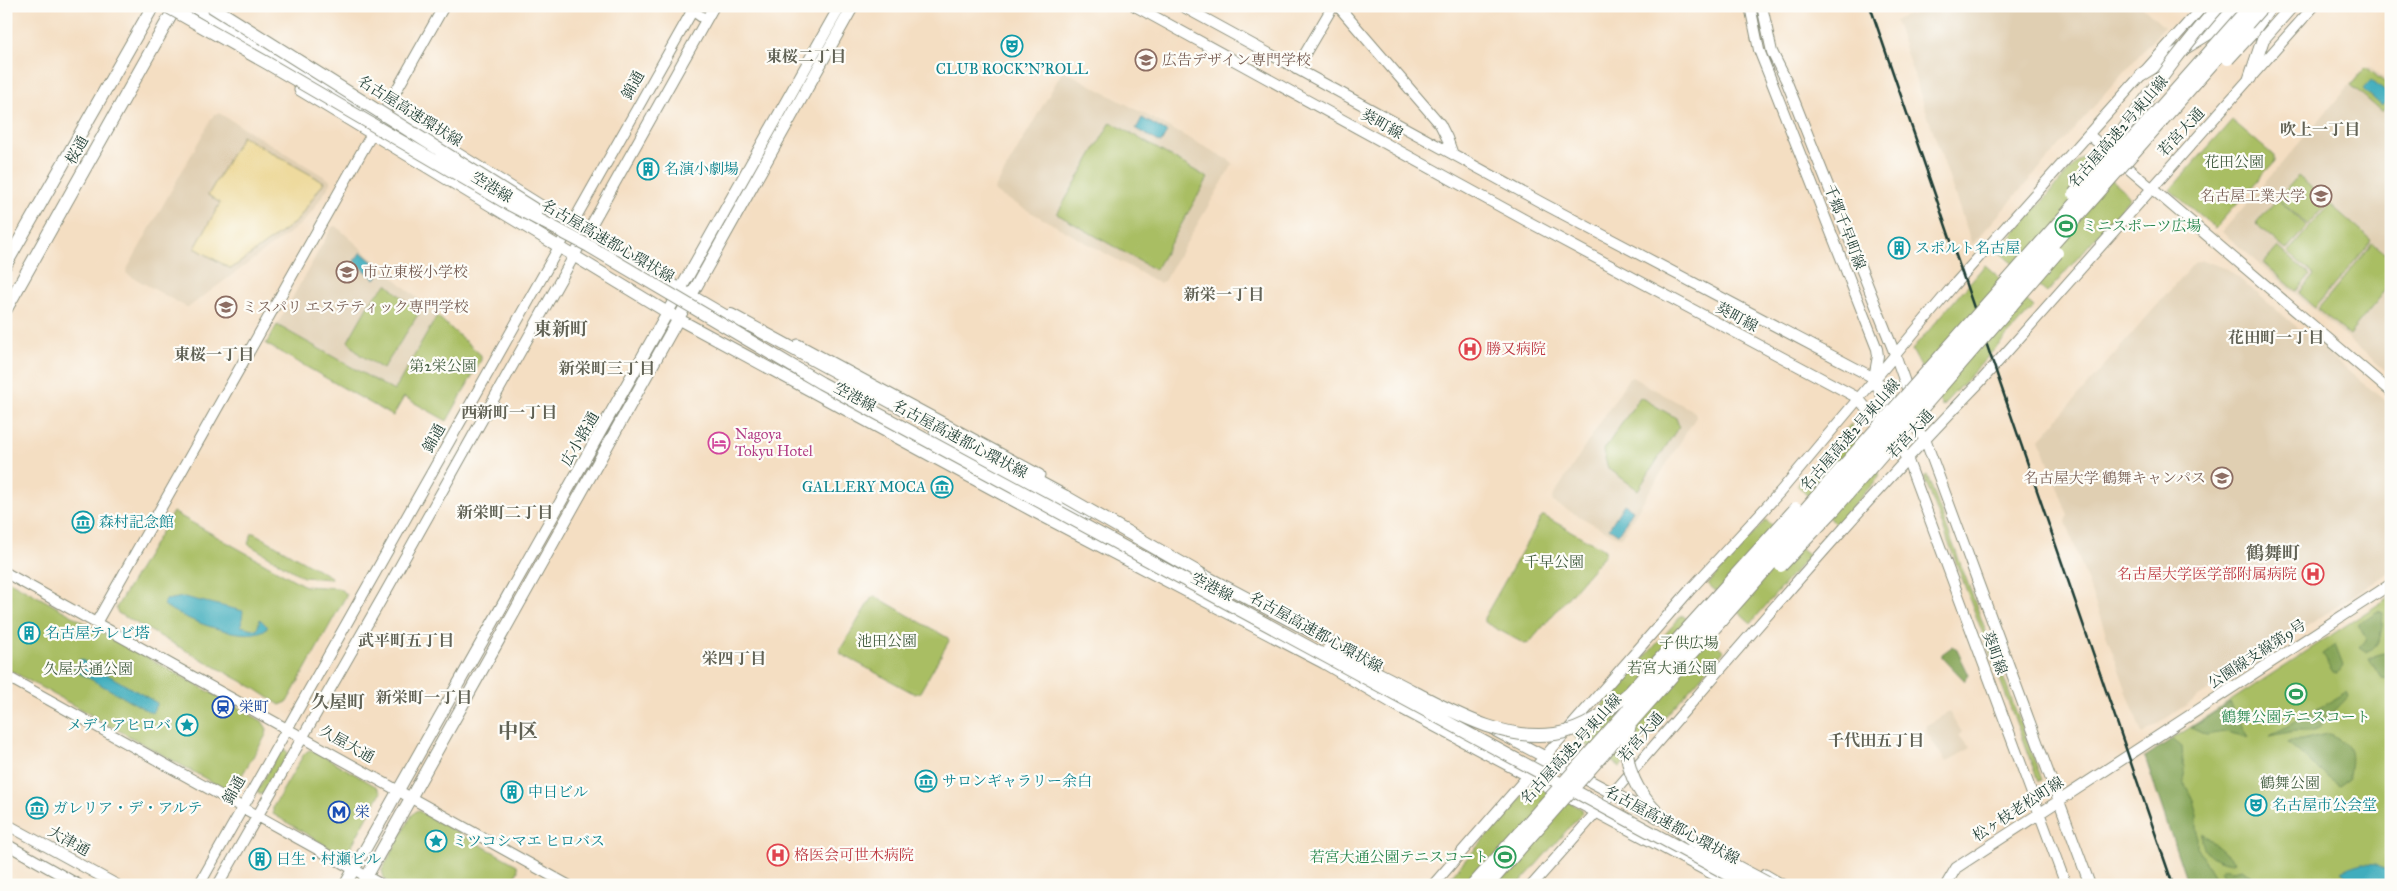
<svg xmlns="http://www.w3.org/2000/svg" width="2397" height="891" font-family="'IM FELL Great Primer','Noto Serif JP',serif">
<rect width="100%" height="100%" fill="#fdfcf7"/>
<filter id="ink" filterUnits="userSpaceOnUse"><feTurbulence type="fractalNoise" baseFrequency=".02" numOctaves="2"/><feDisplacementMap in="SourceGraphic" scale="10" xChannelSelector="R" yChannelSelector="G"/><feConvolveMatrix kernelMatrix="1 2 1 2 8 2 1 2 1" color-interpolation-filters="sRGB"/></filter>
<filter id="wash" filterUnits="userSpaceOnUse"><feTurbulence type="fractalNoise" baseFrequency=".0096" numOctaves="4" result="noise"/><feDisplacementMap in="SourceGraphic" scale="20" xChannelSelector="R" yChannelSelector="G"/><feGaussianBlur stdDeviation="1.12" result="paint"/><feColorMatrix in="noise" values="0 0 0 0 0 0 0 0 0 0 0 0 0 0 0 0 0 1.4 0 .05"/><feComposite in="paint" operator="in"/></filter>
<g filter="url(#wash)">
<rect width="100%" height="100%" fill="#f4dec2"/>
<path fill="#e0cfb2" d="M 1935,6 L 2141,6 L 2164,27 L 1972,245 L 1895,20 Z
M 2370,66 L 2391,85 L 2391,375 L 2222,232 L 2365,67 Z
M 1065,71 L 1231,161 L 1233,164 L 1164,281 L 1159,283 L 996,193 L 994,190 L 1062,72 Z
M 219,113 L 330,180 L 331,183 L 313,210 L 301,224 L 189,307 L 186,307 L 127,274 L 126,271 L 214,114 Z
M 336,226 L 437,316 L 394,391 L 277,325 L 332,227 Z
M 2202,260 L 2228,269 L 2391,406 L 2391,571 L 2142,734 L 2066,522 L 2068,516 L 2040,439 L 2194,263 Z
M 1632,377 L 1695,412 L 1696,417 L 1621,537 L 1617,537 L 1553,502 L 1552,498 L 1628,379 Z
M 1949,712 L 1962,732 L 1958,736 L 1971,748 L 1946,762 L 1926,732 L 1927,725 Z"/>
<path fill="#a9be63" stroke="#647e4c" d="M 2366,67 L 2391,88 L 2391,102 L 2382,112 L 2351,85 Z
M 2232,120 L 2274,156 L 2274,162 L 2215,228 L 2170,190 Z
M 1111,122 L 1208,178 L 1155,270 L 1057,214 Z
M 2083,156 L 2123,189 L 2130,198 L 2047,293 L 1998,251 Z
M 2298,176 L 2328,202 L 2308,225 L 2278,199 Z
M 2277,199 L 2307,226 L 2286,250 L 2256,224 Z
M 2330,204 L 2372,241 L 2315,307 L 2299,293 L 2314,275 L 2288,252 Z
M 2373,243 L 2391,258 L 2391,284 L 2349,335 L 2318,309 Z
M 2278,247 L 2310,275 L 2296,291 L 2264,263 Z
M 1985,265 L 2034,307 L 1942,406 L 1912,350 Z
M 387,284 L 419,313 L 383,369 L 359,354 L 348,341 L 370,302 Z
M 437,316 L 481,355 L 481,360 L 447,421 L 404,397 L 393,416 L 266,344 L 277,325 L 394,391 Z
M 1640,397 L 1676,418 L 1679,426 L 1638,490 L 1608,468 L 1603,451 Z
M 1851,424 L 1880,476 L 1836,525 L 1797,485 Z
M 1927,475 L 2042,780 L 2038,781 L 1924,477 Z
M 173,512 L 305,586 L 338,588 L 347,594 L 287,702 L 280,705 L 254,688 L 118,613 L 116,608 Z
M 1542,516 L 1544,516 L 1605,550 L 1605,554 L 1529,643 L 1525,644 L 1484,622 L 1484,618 Z
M 1766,520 L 1809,555 L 1751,623 L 1708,584 Z
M 252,533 L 254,533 L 331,577 L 330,579 L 303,577 L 248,544 Z
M 6,579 L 262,721 L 267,729 L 266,735 L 233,790 L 226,790 L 6,668 Z
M 875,596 L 948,638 L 949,641 L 920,692 L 915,694 L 841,654 L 840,650 L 872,597 Z
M 2391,596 L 2391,885 L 2188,885 L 2145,757 Z
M 1682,615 L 1724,651 L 1620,767 L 1574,737 Z
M 281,749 L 286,750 L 288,754 L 265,794 L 260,794 L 257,791 Z
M 309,750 L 315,751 L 377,787 L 381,792 L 347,854 L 338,853 L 273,814 L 273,807 L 304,754 Z
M 1533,784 L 1582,809 L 1582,813 L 1518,885 L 1443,885 Z
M 417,810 L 517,865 L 518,871 L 511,885 L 393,885 L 384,879 L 382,870 L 412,815 Z"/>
<path fill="#86a559" stroke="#527146" d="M 2378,611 L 2383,613 C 2382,627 2382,648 2367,652 L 2359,647 L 2366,639 L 2358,624 Z
M 2335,645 L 2343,666 L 2338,673 L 2333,672 L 2322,654 Z
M 1953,646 L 1956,648 L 1969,675 L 1965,681 L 1942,657 L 1942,654 Z
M 2391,652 L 2391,679 L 2381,678 L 2369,659 L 2380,654 Z
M 2347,692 L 2349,696 L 2317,729 L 2312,731 L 2295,731 L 2270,736 Z
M 2230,703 L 2249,737 L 2225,732 L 2206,735 L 2191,728 Z
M 2330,734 C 2356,746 2351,755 2349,779 L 2339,786 L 2288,743 L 2290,740 C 2307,742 2314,735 2330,734 Z
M 2172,739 L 2182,747 L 2185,784 L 2193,800 L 2197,815 L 2197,847 L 2220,885 L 2188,885 L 2145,757 Z
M 2202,833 L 2234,861 L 2232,863 C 2214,861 2200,852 2202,833 Z
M 2242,869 L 2256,879 L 2254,885 L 2228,885 L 2220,871 L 2223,869 L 2233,871 Z"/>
<path fill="#eeda9e" stroke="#868c69" d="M 242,136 L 324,182 L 297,221 L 231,269 L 195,248 L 220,203 L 208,195 Z"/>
<path fill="#40adbd" stroke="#307578" d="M 2371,80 L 2390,96 L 2382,106 L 2363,89 Z
M 1142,118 L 1167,132 L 1161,143 L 1136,129 Z
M 361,252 L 382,270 L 375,279 L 354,261 Z
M 1624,504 L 1633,510 L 1618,534 L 1609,528 Z
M 184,597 L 243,611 L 241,626 L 257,630 L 260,619 L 268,627 C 251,646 181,619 164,605 L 166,600 Z
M 80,659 L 157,703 L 152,713 L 74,670 Z
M 2363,863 L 2376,864 L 2389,871 L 2391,885 C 2379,885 2368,880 2357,883 L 2342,871 L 2349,867 Z"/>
</g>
<g filter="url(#ink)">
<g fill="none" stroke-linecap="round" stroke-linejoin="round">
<g stroke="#8a8e7b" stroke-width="12">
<path id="secondary" d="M 686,6 L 706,20
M 1135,6 L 1525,220 L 1858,398 L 1907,458 L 2066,885
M 1182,6 L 1544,204 L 1874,378 L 1925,439 L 2090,885
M 1338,6 L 1440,124 L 1447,138 L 1452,152
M 1750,6 L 1759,50 L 1767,70 L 1877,349 L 1878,356 L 1874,378 L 1892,420
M 1762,6 L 1772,52 L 1786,80 L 1895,354 L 1910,397
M 1296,69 L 1333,6
M 2089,135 L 2391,392
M 6,573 L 568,885
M 96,623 L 444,6
M 6,676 L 382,885
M 6,824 L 117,885
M 6,844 L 79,885
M 199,885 L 695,6
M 218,885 L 385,593 L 714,6
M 1433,885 L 1689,591 L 1780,492 L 1953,286 L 2203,6
M 1532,885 C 1682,718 1823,543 1980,382 L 2314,6
M 1946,885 L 1956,868 L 1965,862 L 2391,584"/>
</g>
<g stroke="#8a8e7b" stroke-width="13">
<path id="primary" d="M 300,90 L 680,320 L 1035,512 L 1324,663 L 1403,709 L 1734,885
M 397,116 L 586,234 L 738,323
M 798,345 L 1039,475
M 935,433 L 1086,515
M 1196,571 L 1376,666
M 1496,731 L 1661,819
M 1765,875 L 1782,885
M 345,885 L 840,6
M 362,885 C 524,591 691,300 853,6"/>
</g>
<g stroke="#8a8e7b" stroke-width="14">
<path id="highway" d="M 193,6 L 399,130
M 2251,34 L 2271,6
M 2142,74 L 2211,32 L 2234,6
M 2250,78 L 2263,39 L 2292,6
M 6,264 L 153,6
M 6,309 L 176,6
M 731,315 L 1066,497"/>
</g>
<use href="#secondary" stroke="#fff" stroke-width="10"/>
<use href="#primary" stroke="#fff" stroke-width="11"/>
<use href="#highway" stroke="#fff" stroke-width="12"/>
<path stroke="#1f3d34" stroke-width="2.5" d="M 1870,6 L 2173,885"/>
<g stroke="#8a8e7b" stroke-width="14" stroke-linecap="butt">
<path id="highway-bridge" d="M 166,6 L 267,63 L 505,202 L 589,246 L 821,383 L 1748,885
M 211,6 L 537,211
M 2228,59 L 2251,34
M 2074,194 C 2125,133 2166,65 2219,6
M 1066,497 L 1199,573 L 1209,592
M 1781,566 L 1834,510 L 2057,253
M 1329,649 C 1357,663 1386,677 1414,692 C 1457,714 1504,741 1555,734 C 1585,730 1608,711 1630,692 L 1796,508
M 1630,724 C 1607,809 1713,853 1771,885
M 1473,885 L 2250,6
M 1488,885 L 2263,6"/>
</g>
<use href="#highway-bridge" stroke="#fff" stroke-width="12"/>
</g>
</g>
<defs>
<g id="theatre-ring" transform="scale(1.125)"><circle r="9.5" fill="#fdfcf7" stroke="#0f9aa8" stroke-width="1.5"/><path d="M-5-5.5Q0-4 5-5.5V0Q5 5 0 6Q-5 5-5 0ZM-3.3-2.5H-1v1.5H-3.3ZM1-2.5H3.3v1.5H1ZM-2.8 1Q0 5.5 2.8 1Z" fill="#0f9aa8"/></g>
<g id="university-ring" transform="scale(1.125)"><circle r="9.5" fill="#fdfcf7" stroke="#8d6e63" stroke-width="1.5"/><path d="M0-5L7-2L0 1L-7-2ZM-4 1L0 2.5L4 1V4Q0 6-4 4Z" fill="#8d6e63"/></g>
<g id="building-ring" transform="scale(1.125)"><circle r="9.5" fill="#fdfcf7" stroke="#0f9aa8" stroke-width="1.5"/><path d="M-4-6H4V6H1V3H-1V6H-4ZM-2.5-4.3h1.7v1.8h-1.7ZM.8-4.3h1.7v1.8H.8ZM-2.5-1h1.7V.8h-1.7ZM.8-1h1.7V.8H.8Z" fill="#0f9aa8"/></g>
<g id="stadium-ring" transform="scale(1.125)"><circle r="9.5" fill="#fdfcf7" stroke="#2e9e5b" stroke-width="1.5"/><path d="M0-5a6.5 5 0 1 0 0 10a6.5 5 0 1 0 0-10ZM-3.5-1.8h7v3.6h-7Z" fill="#2e9e5b"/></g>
<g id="school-ring" transform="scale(1.125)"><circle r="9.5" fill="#fdfcf7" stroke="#8d6e63" stroke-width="1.5"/><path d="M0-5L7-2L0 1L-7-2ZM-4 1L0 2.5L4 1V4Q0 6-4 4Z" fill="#8d6e63"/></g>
<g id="hospital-ring" transform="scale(1.125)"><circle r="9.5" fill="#fdfcf7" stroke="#e0444e" stroke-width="1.5"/><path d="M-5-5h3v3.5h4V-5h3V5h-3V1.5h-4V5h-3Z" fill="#e0444e"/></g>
<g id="hotel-ring" transform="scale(1.125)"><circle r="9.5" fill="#fdfcf7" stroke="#d1479c" stroke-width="1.5"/><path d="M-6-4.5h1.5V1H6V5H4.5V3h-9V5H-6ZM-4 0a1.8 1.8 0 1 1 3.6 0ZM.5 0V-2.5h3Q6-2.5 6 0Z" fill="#d1479c"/></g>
<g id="museum-ring" transform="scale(1.125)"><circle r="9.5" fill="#fdfcf7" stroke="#0f9aa8" stroke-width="1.5"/><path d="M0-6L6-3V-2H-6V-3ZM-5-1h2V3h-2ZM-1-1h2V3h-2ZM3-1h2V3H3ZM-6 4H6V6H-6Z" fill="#0f9aa8"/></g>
<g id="station-ring" transform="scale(1.125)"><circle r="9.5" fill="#fdfcf7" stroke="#1a4fb4" stroke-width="1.5"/><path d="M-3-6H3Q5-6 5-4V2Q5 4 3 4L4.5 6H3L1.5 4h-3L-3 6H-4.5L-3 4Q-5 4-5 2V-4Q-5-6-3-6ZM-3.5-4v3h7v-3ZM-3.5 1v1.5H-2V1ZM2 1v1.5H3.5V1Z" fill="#1a4fb4"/></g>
<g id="sight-ring" transform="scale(1.125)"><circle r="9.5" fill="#fdfcf7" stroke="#0f9aa8" stroke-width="1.5"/><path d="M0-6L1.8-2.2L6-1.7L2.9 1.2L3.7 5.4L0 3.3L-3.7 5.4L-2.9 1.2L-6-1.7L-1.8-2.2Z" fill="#0f9aa8"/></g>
<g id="metro-ring" transform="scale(1.125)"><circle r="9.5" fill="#fdfcf7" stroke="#1a4fb4" stroke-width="1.5"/><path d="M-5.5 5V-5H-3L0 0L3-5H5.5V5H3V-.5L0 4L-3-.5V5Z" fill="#1a4fb4"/></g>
</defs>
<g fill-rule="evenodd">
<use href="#theatre-ring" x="1012" y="46"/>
<use href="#university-ring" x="1146" y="60"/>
<use href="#building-ring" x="648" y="169"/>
<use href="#university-ring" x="2321" y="196"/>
<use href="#stadium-ring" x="2066" y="226"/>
<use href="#building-ring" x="1899" y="248"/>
<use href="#school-ring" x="347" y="272"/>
<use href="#university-ring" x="226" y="307"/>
<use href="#hospital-ring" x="1470" y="349"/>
<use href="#hotel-ring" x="719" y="443"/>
<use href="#university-ring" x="2222" y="478"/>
<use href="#museum-ring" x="942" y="487"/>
<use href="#museum-ring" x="83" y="522"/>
<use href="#hospital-ring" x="2313" y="574"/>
<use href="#building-ring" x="29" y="633"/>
<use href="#stadium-ring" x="2296" y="694"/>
<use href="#station-ring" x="223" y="707"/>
<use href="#sight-ring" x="187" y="725"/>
<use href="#museum-ring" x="926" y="781"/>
<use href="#building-ring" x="512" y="792"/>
<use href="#theatre-ring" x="2256" y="805"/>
<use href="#museum-ring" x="37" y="808"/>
<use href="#metro-ring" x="339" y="812"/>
<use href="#sight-ring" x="436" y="841"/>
<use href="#hospital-ring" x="778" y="855"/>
<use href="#stadium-ring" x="1505" y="857"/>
<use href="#building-ring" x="260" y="859"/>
</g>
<g text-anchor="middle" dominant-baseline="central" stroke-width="4.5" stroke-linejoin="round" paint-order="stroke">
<g font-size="15" fill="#785e54" stroke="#fdfcf7" text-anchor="start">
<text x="1162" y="60">広告デザイン専門学校</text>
<text x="2305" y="196" text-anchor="end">名古屋工業大学</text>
<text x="363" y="272">市立東桜小学校</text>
<text x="242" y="307">ミスパリ エステティック専門学校</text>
<text x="2206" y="478" text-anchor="end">名古屋大学 鶴舞キャンパス</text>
</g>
<g font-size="15" fill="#0d838f" stroke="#fdfcf7" text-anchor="start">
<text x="1012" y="69" text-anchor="middle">CLUB ROCK'N'ROLL</text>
<text x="664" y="169">名演小劇場</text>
<text x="1915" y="248">スポルト名古屋</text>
<text x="926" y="487" text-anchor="end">GALLERY MOCA</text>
<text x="99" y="522">森村記念館</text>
<text x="45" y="633">名古屋テレビ塔</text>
<text x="171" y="725" text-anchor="end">メディアヒロバ</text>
<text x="942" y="781">サロンギャラリー余白</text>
<text x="528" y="792">中日ビル</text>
<text x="2272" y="805">名古屋市公会堂</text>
<text x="53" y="808">ガレリア・デ・アルテ</text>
<text x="452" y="841">ミツコシマエ ヒロバス</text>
<text x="276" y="859">日生・村瀬ビル</text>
</g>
<g font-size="15" fill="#1f3d34" stroke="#fdfcf7">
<text transform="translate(633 85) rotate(-61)">錦通</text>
<text transform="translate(410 111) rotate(32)">名古屋高速環状線</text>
<text transform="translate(1382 124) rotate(29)">葵町線</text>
<text transform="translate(2118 132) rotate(-49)">名古屋高速2号東山線</text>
<text transform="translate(2181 132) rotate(-47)">若宮大通</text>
<text transform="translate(77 150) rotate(-61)">桜通</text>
<text transform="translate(492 187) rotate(31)">空港線</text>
<text transform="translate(1845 227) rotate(69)">千郷千早町線</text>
<text transform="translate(608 241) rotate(30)">名古屋高速都心環状線</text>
<text transform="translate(1737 317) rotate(28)">葵町線</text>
<text transform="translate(855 397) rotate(28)">空港線</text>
<text transform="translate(1910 434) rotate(-47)">若宮大通</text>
<text transform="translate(1850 435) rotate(-49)">名古屋高速2号東山線</text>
<text transform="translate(434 438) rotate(-61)">錦通</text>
<text transform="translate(580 439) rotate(-60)">広小路通</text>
<text transform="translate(960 439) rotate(28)">名古屋高速都心環状線</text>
<text transform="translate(1212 587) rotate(27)">空港線</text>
<text transform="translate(1316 632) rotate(29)">名古屋高速都心環状線</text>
<text transform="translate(1995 653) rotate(70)">葵町線</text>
<text transform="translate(2257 654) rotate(-33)">公園線支線第9号</text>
<text transform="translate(1641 737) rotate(-49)">若宮大通</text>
<text transform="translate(347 744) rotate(29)">久屋大通</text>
<text transform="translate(1571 749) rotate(-48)">名古屋高速2号東山線</text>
<text transform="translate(234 790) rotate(-61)">錦通</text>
<text transform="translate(2018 809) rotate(-33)">松ヶ枝老松町線</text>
<text transform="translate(1672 825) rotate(28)">名古屋高速都心環状線</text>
<text transform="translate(69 841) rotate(29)">大津通</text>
</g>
<g font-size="15" fill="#425d40" stroke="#fdfcf7">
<text x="2234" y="162">花田公園</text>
<text x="443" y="366">第2栄公園</text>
<text x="1554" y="562">千早公園</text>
<text x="887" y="641">池田公園</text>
<text x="1689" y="643">子供広場</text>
<text x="1672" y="668">若宮大通公園</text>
<text x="88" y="669">久屋大通公園</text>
<text x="2290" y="783">鶴舞公園</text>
</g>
<g font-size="15" fill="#27864d" stroke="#fdfcf7" text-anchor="start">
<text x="2082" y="226">ミニスポーツ広場</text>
<text x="2296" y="717" text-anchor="middle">鶴舞公園テニスコート</text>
<text x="1489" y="857" text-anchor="end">若宮大通公園テニスコート</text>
</g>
<g font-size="15" fill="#be3a42" stroke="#fdfcf7" text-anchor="start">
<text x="1486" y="349">勝又病院</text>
<text x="2297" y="574" text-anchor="end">名古屋大学医学部附属病院</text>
<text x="794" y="855">格医会可世木病院</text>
</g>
<g font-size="15" fill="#b23c85" stroke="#fdfcf7" text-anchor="start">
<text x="735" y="434">Nagoya<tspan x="735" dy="17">Tokyu Hotel</tspan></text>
</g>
<g font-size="15" fill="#164399" stroke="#fdfcf7" text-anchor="start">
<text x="239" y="707">栄町</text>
<text x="355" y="812">栄</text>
</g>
<g font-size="16" font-weight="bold" fill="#616255" stroke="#fdfcf7">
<text x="806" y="56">東桜二丁目</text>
<text x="2320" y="129">吹上一丁目</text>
<text x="1224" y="294">新栄一丁目</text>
<text x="2276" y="337">花田町一丁目</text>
<text x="214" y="354">東桜一丁目</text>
<text x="607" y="368">新栄町三丁目</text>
<text x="509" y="412">西新町一丁目</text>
<text x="505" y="512">新栄町二丁目</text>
<text x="406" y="640">武平町五丁目</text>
<text x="734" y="658">栄四丁目</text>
<text x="424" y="697">新栄町一丁目</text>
<text x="1876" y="740">千代田五丁目</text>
</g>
<g font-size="18" font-weight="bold" fill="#616255" stroke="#fdfcf7">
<text x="561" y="329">東新町</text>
<text x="2273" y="553">鶴舞町</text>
<text x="338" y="702">久屋町</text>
</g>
<g font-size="20" font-weight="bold" fill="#616255" stroke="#fdfcf7">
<text x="518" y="731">中区</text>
</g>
</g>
<rect width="2397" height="891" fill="none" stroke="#fdfcf7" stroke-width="25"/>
</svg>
